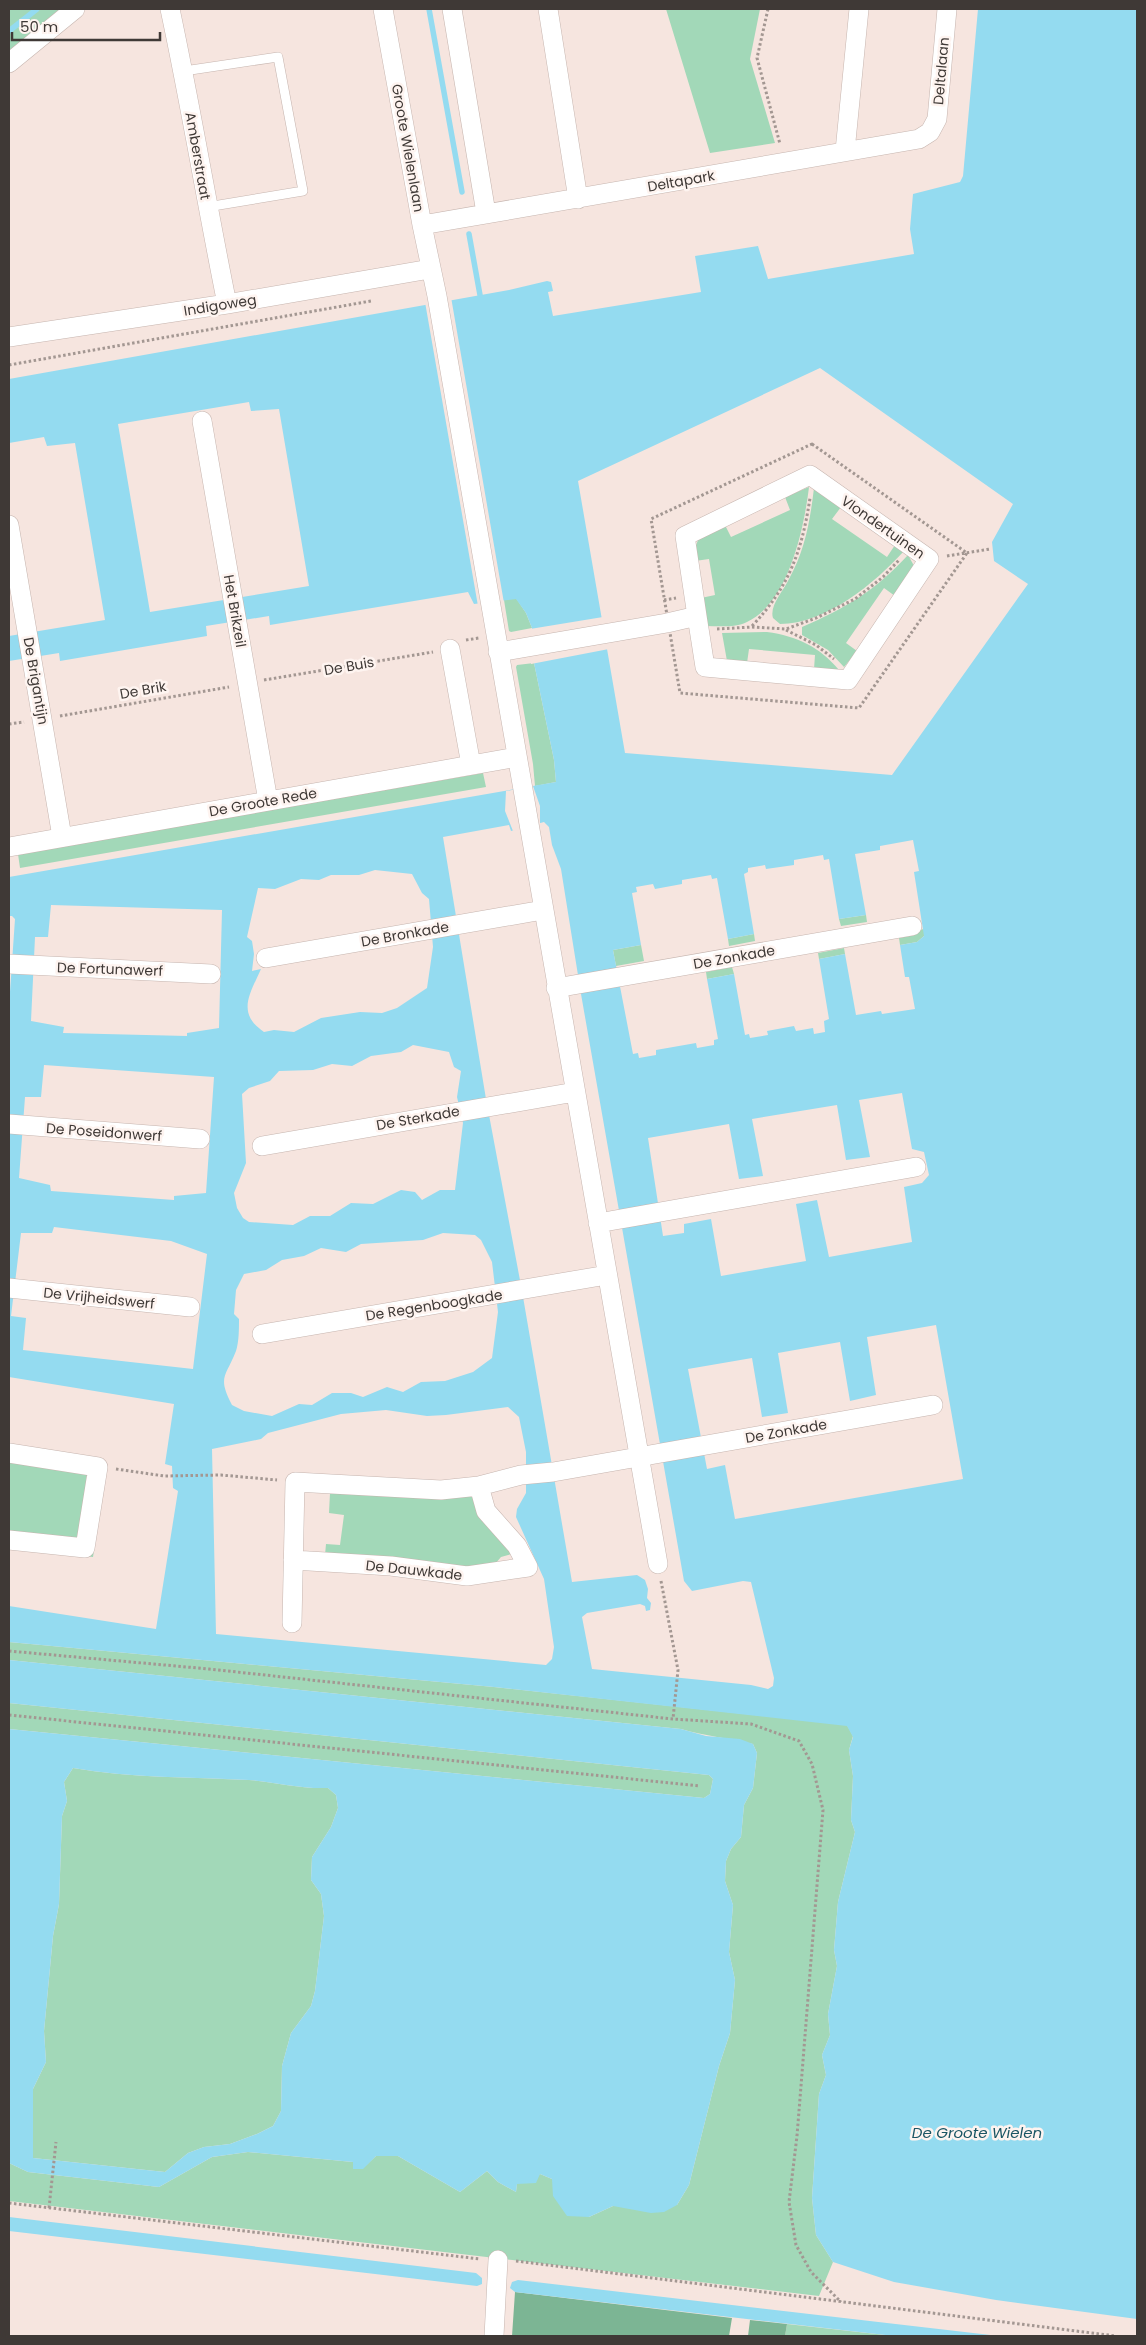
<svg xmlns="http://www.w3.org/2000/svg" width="1146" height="2345" font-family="Poppins,sans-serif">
<rect width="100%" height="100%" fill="#f6e5df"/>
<path fill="#a2d8b8" d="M 9,9 L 65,9 L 9,53 Z
M 666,9 L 760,9 L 750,59 L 775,143 L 710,153 Z
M 809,487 C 804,528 789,602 747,622 C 735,628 719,626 706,626 L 701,598 L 715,595 L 709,559 L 695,561 C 695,533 701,536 725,525 L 731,537 L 790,510 L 785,497 Z
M 814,488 L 841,507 L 832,519 L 887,557 L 895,545 L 904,551 C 875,583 826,624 780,624 L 773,618 C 769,606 784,590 789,579 C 805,550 810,521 814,488 Z
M 908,555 L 913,564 L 913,569 L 895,596 L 884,588 L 846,643 L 857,651 L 844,667 L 828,650 L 802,635 L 802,627 C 846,608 876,590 908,555 Z
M 516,598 L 526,613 L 532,628 L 511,632 L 509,631 L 504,600 Z
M 767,632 C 797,636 820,647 839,670 L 814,669 L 815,655 L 749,649 L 747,663 L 727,661 L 722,633 Z
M 534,663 L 554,760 L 556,782 L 535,786 L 533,764 L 516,667 L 517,665 Z
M 483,773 L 486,787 L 20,868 L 18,854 Z
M 866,915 L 867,922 L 841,926 L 839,919 Z
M 924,929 L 924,936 L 917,942 L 900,945 L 899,938 L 915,935 L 915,931 Z
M 754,934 L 755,941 L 729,946 L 728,939 Z
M 641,945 L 644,961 L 616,966 L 613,950 Z
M 844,948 L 845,954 L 819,959 L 818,953 Z
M 732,967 L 734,974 L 707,979 L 706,972 Z
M 9,1455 L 106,1472 L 93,1557 L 9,1549 Z
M 330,1493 L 473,1494 L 515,1553 L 501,1557 L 495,1564 L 467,1568 L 325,1555 L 326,1544 L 340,1545 L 344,1515 L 329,1513 Z
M 9,1642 L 494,1687 L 847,1725 L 853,1736 L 849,1750 L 853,1776 L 851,1820 L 855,1832 L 838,1902 L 834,1950 L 837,1966 L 828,2014 L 830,2035 L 822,2055 L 826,2075 L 819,2094 L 812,2198 L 816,2235 L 833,2262 L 819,2296 L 9,2201 L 9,2163 L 28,2172 L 159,2187 L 212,2157 L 248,2152 L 353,2162 L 353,2169 L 362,2169 L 376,2156 L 398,2156 L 460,2192 L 487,2171 L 498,2182 L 516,2192 L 517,2183 L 540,2174 L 552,2179 L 589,2217 L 613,2206 L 677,2205 L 689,2185 L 719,2066 L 730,2033 L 735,1980 L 729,1952 L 733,1905 L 725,1881 L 726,1861 L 731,1849 L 741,1837 L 744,1805 L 753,1788 L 757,1753 L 753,1744 C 729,1738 705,1736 681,1729 L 9,1660 Z
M 9,1703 L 709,1775 L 713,1779 L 710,1794 L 704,1798 L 9,1729 Z
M 73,1768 C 130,1778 191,1777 249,1780 C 277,1782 299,1789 328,1788 L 336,1795 L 338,1808 L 331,1827 L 312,1857 L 311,1880 L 321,1894 L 324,1916 L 315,1991 L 311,2006 L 291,2033 L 282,2066 L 281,2111 L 273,2126 L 257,2134 L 230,2144 L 204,2147 L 188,2153 L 165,2172 L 33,2158 L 33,2089 L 46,2062 L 44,2031 L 53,1936 L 59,1904 L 62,1816 L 67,1801 L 64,1782 Z
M 787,2324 L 894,2336 L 785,2336 Z"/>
<path fill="#7cb594" d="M 515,2292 L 732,2318 L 729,2336 L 512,2336 Z
M 750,2320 L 787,2324 L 785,2336 L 748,2336 Z"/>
<path fill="#94dbf0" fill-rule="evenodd" d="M 978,9 L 1137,9 L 1137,2319 L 996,2300 L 894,2282 L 833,2262 L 816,2235 L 812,2198 L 819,2094 L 826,2075 L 822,2055 L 830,2035 L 828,2014 L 837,1966 L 834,1950 L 838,1902 L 855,1832 L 851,1820 L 853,1776 L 849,1750 L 853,1737 L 847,1726 L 494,1687 L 9,1642 L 9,1606 L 156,1629 L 178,1491 L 173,1488 L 172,1466 L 165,1464 L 174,1404 L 9,1377 L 9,1006 L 15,919 L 12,916 L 9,916 L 9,877 L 556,782 L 554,760 L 534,663 L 532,628 L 526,613 L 516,599 L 474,604 L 468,592 L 270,625 L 269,616 L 206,626 L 207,636 L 60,661 L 59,653 L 9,661 L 9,636 L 105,620 L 75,443 L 47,446 L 44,437 L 9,443 L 9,379 L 509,290 L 547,281 L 551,282 L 553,291 L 548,292 L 553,316 L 701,292 L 695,256 L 758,246 L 768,279 L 914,254 L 910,229 L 913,194 L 960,182 L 963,176 ZM 820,368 L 1013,504 L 992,542 L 994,561 L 1028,584 L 892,775 L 625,753 L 578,481 ZM 249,402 L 251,411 L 279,409 L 309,586 L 150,612 L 118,424 ZM 544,822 L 549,827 L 552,845 L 561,869 L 581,994 L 684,1581 L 692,1591 L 743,1581 L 751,1582 L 774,1678 L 773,1686 L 768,1689 L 751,1685 L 592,1669 L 582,1617 L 587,1613 L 640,1604 L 645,1606 L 646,1611 L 650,1610 L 651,1603 L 647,1598 L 648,1589 L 645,1580 L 637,1575 L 572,1582 L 522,1291 L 486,1099 L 443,837 L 509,825 L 511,831 ZM 913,840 L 919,871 L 914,872 L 924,936 L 917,942 L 900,945 L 905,977 L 909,977 L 915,1009 L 882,1014 L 881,1011 L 856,1015 L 845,954 L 819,959 L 829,1019 L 824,1021 L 825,1032 L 814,1034 L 813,1028 L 796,1031 L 794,1026 L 767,1031 L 768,1035 L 750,1038 L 749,1034 L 745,1035 L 734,974 L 707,979 L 718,1039 L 714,1040 L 714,1045 L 697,1048 L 696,1043 L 656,1050 L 656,1055 L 639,1058 L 638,1053 L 633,1054 L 613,950 L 641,945 L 632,893 L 637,892 L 636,887 L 653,884 L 655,889 L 682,884 L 682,880 L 711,875 L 712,879 L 717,878 L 728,939 L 754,934 L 744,874 L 748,872 L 748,868 L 765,865 L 766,869 L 794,865 L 794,860 L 823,855 L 824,860 L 829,859 L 839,919 L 866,915 L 855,854 L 880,850 L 880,846 ZM 375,870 L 412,874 L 422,893 L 429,899 L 433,947 L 427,988 L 397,1008 L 382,1013 L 360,1012 L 321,1018 L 294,1032 L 274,1030 L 264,1032 C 236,1013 250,994 261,969 L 252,971 L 254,954 L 252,941 L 247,937 L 258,888 L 275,889 L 301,879 L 319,880 L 331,875 L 359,875 ZM 51,905 L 222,910 L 219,1028 L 187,1033 L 187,1036 L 63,1033 L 64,1027 L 31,1021 L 35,937 L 48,937 ZM 413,1045 L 449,1052 L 454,1067 L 461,1071 L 457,1097 L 463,1123 L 455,1190 L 440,1190 L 422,1200 L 415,1192 L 401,1190 L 373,1204 L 351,1203 L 330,1216 L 310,1216 L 293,1225 L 249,1222 L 243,1218 L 237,1208 L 234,1193 L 246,1163 L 242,1094 L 249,1088 L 270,1081 L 279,1071 L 313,1070 L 332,1064 L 352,1066 L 371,1056 L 401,1052 ZM 44,1065 L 214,1077 L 206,1193 L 174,1196 L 174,1200 L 51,1191 L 50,1185 L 19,1178 L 25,1097 L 41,1097 ZM 902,1093 L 912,1149 L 924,1152 L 929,1175 L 922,1183 L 904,1187 L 912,1242 L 829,1257 L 817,1200 L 796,1204 L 806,1261 L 721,1276 L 711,1219 L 684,1224 L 684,1233 L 663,1236 L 648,1138 L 729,1124 L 739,1179 L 763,1176 L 752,1119 L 837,1105 L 846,1160 L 870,1157 L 859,1100 ZM 54,1227 L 171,1241 L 207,1254 L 193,1369 L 23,1350 L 26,1318 L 11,1316 L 21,1233 L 52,1233 ZM 443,1233 L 475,1235 L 481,1240 L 492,1262 L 498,1312 L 492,1358 L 473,1372 L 445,1381 L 421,1382 L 403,1392 L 387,1387 L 363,1397 L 351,1393 L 332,1393 L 312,1405 L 299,1404 L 272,1416 L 244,1411 L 232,1405 C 217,1376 226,1377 236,1351 C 239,1342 239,1329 239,1319 L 234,1314 L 236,1290 L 244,1274 L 266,1270 L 282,1260 L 304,1256 L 321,1248 L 346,1252 L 361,1244 L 423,1240 ZM 936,1325 L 963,1479 L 735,1519 L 725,1465 L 707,1469 L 688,1369 L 752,1358 L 762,1417 L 788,1413 L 778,1353 L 840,1342 L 850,1401 L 876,1395 L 867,1337 ZM 508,1407 L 519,1417 L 526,1452 L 526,1493 L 517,1509 L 516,1517 L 544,1579 L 554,1647 L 552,1659 L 546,1665 L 216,1634 L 212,1449 L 261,1439 L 268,1433 L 341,1414 L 386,1410 L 427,1416 L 446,1415 Z
M 9,1660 L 681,1729 L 706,1736 L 740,1739 L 753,1744 L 757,1753 L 753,1788 L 744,1805 L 741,1837 L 731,1849 L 726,1861 L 725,1881 L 733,1905 L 729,1952 L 735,1980 L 730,2033 L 719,2066 L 689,2185 L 677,2205 L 664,2212 L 651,2213 L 613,2206 L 589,2217 L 567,2216 L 553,2196 L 552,2179 L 540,2174 L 536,2183 L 517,2184 L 516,2192 L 498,2182 L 487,2171 L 460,2192 L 398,2156 L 376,2156 L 363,2169 L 353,2169 L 353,2162 L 248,2152 L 212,2157 L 159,2187 L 28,2172 L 9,2163 L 9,1729 L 704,1798 L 710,1794 L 713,1779 L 709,1775 L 9,1703 ZM 73,1768 C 130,1778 190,1777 249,1780 C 277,1782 299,1789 328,1788 L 336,1795 L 338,1808 L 331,1827 L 312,1857 L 311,1880 L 321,1894 L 324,1916 L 315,1991 L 311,2006 L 291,2033 L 282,2066 L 281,2111 L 273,2126 L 257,2134 L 230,2144 L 204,2147 L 188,2153 L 165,2172 L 33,2158 L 33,2089 L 46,2062 L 44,2031 L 53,1936 L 59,1904 L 62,1816 L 67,1801 L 64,1782 Z
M 9,2217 L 476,2273 L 482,2278 L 482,2284 L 477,2286 L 9,2231 Z
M 518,2280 L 999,2336 L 894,2336 L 515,2292 L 510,2288 L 512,2282 Z"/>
<path fill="#f6e5df" d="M 451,297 L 504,603 L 478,606 L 425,302 Z
M 603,617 L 609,649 L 531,664 L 530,629 Z
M 533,786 L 540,806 L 540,827 L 513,831 L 505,811 L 506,791 Z"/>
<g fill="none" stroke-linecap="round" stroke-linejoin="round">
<path stroke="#94dbf0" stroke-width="5.5" d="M 429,9 L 462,192
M 9,31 L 37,9
M 469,234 L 480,295"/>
<g stroke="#c6b5af" stroke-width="10">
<path id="service" d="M 184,71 L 278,57 L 303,191 L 207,207"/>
</g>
<g stroke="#c6b5af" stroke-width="20">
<path id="minor" d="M 170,9 C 191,107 207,206 227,304
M 383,9 L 422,225 L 437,296 L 658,1564
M 452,9 L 486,213
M 548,9 L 578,199
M 9,63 L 75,9
M 845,151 L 859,9
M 422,225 L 919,139 L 930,132 L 937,119 L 947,9
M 9,337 L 227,304 L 430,269
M 202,421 L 268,801
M 9,525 L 62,837
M 450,649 L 471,765
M 498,652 L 667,623 L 697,616 L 705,667 L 848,680 L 929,559 L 810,475 L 685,536 L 697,616
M 9,847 L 517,757
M 266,958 L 543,910
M 9,964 L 211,974
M 556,988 L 912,926
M 9,1124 L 200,1139
M 262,1146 L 575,1092
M 598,1223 L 916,1167
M 9,1288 L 190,1307
M 262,1334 L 607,1275
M 9,1453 L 98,1467 L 85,1548 L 9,1540
M 293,1560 L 391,1566 L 467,1576 L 528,1567 L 517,1546 L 486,1511 L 479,1486
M 292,1623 L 295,1482 L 441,1490 L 479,1486 L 521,1475 L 553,1472 L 933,1405
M 494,2336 L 498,2260"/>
</g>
<path stroke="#a39792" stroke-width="3" stroke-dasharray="2.5 2.5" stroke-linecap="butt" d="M 768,9 L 757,58 L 780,144
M 9,365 L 371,301
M 812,444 L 967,553 L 859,708 L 680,693 L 651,519 Z
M 947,556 L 990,549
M 664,600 L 676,598
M 752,626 C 789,587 802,551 810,498
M 717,629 L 752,627 L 786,629 L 816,618 L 855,599 L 883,577 L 899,560
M 786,630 L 816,645 L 834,659
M 466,640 L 479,638
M 264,680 L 433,652
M 60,716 L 229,687
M 9,724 L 24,722
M 116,1469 L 164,1476 L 221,1475 L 277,1480
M 661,1581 L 678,1670 L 673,1719
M 9,1651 L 209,1669 L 673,1719 L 751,1724 L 799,1741 L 812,1764 L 823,1810 L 797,2136 L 789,2202 L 796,2245 L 811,2272 L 841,2302
M 9,1715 L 700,1786
M 9,2203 L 480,2259
M 49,2208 L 56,2142
M 516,2261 L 1116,2336"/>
<use href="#service" stroke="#fff" stroke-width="9"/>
<use href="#minor" stroke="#fff" stroke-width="19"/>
</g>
<g text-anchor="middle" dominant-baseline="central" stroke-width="5" stroke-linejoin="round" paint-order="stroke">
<g font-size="14" fill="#3f3936" stroke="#fef4f0">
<text transform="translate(941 71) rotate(-85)">Deltalaan</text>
<text transform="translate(408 148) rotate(80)">Groote Wielenlaan</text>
<text transform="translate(198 156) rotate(80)">Amberstraat</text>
<text transform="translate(681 181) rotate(-10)">Deltapark</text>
<text transform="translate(220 305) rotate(-9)">Indigoweg</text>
<text transform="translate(883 527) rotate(35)">Vlondertuinen</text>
<text transform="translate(235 611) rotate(80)">Het Brikzeil</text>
<text transform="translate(349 666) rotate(-10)">De Buis</text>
<text transform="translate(36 681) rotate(80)">De Brigantijn</text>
<text transform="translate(143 690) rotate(-10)">De Brik</text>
<text transform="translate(263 802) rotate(-10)">De Groote Rede</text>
<text transform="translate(405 934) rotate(-10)">De Bronkade</text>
<text transform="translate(734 957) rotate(-10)">De Zonkade</text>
<text transform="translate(110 969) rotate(2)">De Fortunawerf</text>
<text transform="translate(418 1118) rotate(-10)">De Sterkade</text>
<text transform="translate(104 1132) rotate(4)">De Poseidonwerf</text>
<text transform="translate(99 1298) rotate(6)">De Vrijheidswerf</text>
<text transform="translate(434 1305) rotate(-9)">De Regenboogkade</text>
<text transform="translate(786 1431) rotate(-10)">De Zonkade</text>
<text transform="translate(414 1570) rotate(6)">De Dauwkade</text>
</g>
<g font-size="15" font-style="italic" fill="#1a5564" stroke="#fef4f0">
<text x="977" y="2132">De Groote Wielen</text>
</g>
</g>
<rect width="1146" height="2345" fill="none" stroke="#3f3936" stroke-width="20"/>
<path d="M12 32v8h148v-8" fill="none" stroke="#3f3936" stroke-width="2.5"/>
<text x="20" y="32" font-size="15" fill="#3f3936" stroke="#fef4f0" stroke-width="4" paint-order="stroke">50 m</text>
</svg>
